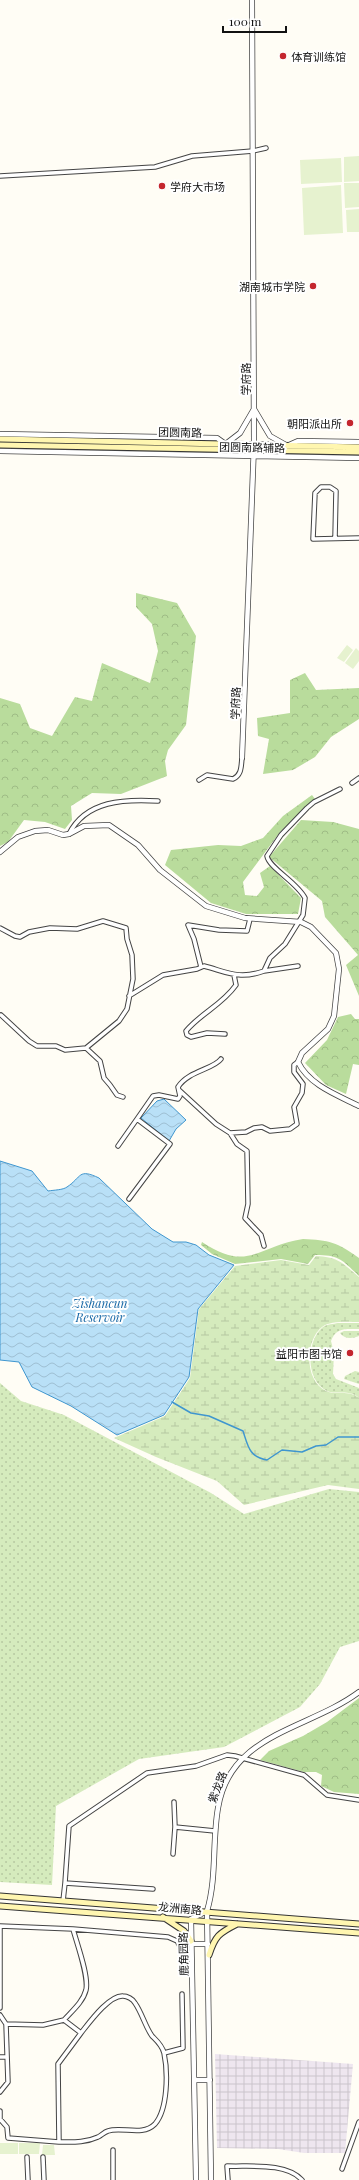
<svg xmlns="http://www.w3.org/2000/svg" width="359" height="2180" font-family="'Playfair Display','Noto Sans SC',serif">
<defs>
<pattern id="industrial-grid" width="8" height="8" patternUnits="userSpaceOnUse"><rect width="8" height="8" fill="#eee6ef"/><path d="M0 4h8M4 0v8" fill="none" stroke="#cbc4cc"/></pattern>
<pattern id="grass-dots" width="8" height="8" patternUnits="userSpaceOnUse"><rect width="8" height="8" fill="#d5ebbd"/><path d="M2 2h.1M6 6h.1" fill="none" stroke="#b6c8a1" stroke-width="1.8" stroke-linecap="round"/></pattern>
<pattern id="forest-crowns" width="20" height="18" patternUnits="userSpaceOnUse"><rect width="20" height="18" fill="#b9dc9c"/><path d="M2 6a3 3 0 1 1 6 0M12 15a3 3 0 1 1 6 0" fill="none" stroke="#9ebc85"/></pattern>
<pattern id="wetland-marsh" width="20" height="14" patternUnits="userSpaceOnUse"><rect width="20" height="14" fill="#d5ebbd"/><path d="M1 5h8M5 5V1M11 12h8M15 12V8" fill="none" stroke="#b6c8a1"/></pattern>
<pattern id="water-waves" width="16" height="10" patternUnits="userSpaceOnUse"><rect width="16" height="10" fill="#b9e0f7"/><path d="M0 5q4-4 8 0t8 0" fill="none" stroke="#9ebfd3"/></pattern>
</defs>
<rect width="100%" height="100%" fill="#fffdf5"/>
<path fill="url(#industrial-grid)" d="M 215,2054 L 353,2064 L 345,2153 L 304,2153 L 278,2149 L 217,2148 Z"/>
<path fill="url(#grass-dots)" d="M 338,1323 L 359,1323 L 359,1329 C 346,1329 336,1327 331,1341 L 334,1353 L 333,1374 L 336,1379 L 359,1388 L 359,1398 C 349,1389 337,1395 327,1391 C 305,1381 306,1340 323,1327 C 327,1324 334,1324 338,1323 Z
M 344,1331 L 359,1331 L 359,1336 C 352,1339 344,1339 340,1333 Z
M 355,1371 L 359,1372 L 359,1384 L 344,1379 L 345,1376 Z
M 0,1383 L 21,1401 L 64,1415 L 211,1493 L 244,1514 L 329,1489 L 359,1492 L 359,1641 L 340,1647 L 320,1684 L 300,1707 L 224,1747 L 139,1759 L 56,1806 L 52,1885 L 0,1882 Z"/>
<path fill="url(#forest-crowns)" d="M 136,593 L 177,603 L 196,636 L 186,725 L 168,750 L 165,761 L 167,776 L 121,794 L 92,793 L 71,806 L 72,820 L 65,829 L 45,822 L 24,820 L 8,842 L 0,846 L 0,698 L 20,704 L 30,728 L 52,736 L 75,697 L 92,701 L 102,663 L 150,683 L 158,651 L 152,624 L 136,607 Z
M 305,673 L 316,690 L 359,688 L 359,719 L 331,737 L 315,757 L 293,770 L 263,774 L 269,739 L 258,736 L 257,718 L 290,713 L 290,680 Z
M 312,795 L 315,799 L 280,832 L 243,882 L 245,895 L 257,896 L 264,887 L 260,873 L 270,866 L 301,898 L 298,914 L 246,914 L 211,903 L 165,865 L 171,850 L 218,845 L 241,846 L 263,838 L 283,816 Z
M 301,820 L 333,822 L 359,829 L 359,996 L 346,965 L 358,955 L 325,917 L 322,901 L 269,857 Z
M 351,1014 L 355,1019 L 359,1019 L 359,1065 L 353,1064 L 346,1094 L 326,1085 L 305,1063 L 327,1040 L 338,1017 Z
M 303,1239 C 329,1240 337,1242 359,1258 L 359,1276 C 342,1260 340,1255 315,1255 L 308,1264 L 281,1259 L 235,1264 L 212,1254 L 201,1245 L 202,1242 C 248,1273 257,1246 303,1239 Z
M 359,1698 L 359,1794 L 334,1792 L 321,1786 L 322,1775 L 316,1772 L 304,1772 L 260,1760 L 269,1751 L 303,1736 L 327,1722 Z"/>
<path fill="url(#wetland-marsh)" d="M 316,1256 C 339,1257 342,1263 359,1277 L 359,1322 C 349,1322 331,1320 322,1327 C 305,1340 304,1381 326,1391 C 336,1396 348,1389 359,1398 L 359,1489 L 328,1485 L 244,1505 L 217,1481 L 156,1457 L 114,1438 L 165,1416 L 190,1378 L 199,1309 L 235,1266 L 281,1260 L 309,1265 Z"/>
<path fill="#e6f2cf" d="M 359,156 L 359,181 L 344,182 L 344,157 Z
M 341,158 L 342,182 L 301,184 L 300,160 Z
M 359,183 L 359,207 L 345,208 L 344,183 Z
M 341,185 L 343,233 L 304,235 L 302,188 Z
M 359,209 L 359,232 L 347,232 L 346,210 Z
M 347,645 L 353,650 L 344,662 L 337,658 Z
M 356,648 L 359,651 L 359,661 L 353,669 L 345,663 Z
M 0,2143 L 18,2143 L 18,2154 L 0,2154 Z
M 19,2143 L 40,2143 L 39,2154 L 19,2154 Z
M 43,2145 L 54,2145 L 55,2155 L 42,2155 Z"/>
<path fill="url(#water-waves)" stroke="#3f96cf" d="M 164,1099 L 186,1120 L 176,1129 L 169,1141 L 141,1118 L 157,1101 Z
M 0,1161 L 32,1171 L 48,1191 C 54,1190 63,1190 67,1187 C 82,1177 78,1168 99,1178 L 152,1229 L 173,1242 L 186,1242 L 196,1245 L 209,1255 L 234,1265 L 198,1309 L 189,1377 L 164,1415 L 117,1435 L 71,1406 L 32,1387 L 19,1362 L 0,1360 Z"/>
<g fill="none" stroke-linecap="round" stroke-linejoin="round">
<path stroke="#3f96cf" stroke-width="1.5" d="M 172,1402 L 191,1413 L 209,1416 L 243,1431 C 248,1446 249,1457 267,1460 L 282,1450 L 302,1452 L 316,1446 L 326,1445 L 338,1437 L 359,1437"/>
<g stroke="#444" stroke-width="5.5">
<path id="minor" d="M 0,176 L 155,167 L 192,156 L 253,151 L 266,148
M 335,538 L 336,491 L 330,487 L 321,487 L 315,493 L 313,539 L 359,538
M 199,780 L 207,775 L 233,779 C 242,775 241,766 242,758
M 352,783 L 359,778
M 69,834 C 86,800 125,799 158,801
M 0,928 L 15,936 L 20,937 L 29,932 L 50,928 L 77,929 L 103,921 L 126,928 L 127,939 L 132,955 L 133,979 L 127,1009 L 119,1021 L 86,1048 L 65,1050 L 56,1046 L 37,1046 L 29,1041 L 1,1015
M 201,967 L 194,939 L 188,925 L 219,930 L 247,931 L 250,919
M 264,971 L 298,966
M 129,996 L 163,975 L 197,969 L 204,966 C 227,972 239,980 264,971 L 270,958 L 285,944 L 303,915 L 305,898 C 297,882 269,868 267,856 L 281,835 L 307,808 L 314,802 L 340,789
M 225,1034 L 207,1033 L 191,1037 L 187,1035 L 186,1031 C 201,1013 222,1005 236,985 L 234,975
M 86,1048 L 100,1061 L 104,1078 L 110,1085 L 117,1095 L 123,1097
M 179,1090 L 216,1124 L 230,1133 L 237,1144 L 247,1151 L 248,1204 L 245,1218 L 261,1235 L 264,1246
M 137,1119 L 153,1096 L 159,1095 L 178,1099 L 180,1096 L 178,1087 C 188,1071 214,1069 221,1059
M 230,1133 L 246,1132 L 254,1128 L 262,1127 L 270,1131 L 290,1129 L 297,1124 L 294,1107 L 302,1093 L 303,1084 L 294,1072 L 294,1065 L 298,1062
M 118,1146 L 137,1119 L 170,1144 L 129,1199
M 174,1802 L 175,1827
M 173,1854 L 175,1827 L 215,1831
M 153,1889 L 65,1883 L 69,1826 L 147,1773 L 196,1766 L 227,1755 L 235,1756 L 304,1775 L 327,1795 L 359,1800
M 63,1901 L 65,1883
M 0,1926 L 73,1929 C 77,1944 89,1976 86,1990 C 83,2002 72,2011 64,2020
M 0,1926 L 0,2008
M 73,1929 L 168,1937 L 177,1941 L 182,1950
M 0,2015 L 6,2024
M 164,2053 L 183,2048 L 182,1994
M 0,2057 L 7,2057
M 0,2092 L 8,2082 L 6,2024 L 43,2025 L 64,2020 L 81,2033 L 58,2064 L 59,2142 L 8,2138 L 7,2127 L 0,2119 L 0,2111
M 59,2142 C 72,2142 85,2143 98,2137 C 101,2136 104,2132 108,2131 C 122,2126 142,2137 155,2124 C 168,2109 168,2072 164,2053 C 162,2045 157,2041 152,2036 C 145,2026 142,2013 135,2003 C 133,1999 127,1996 123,1996 C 109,1995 89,2023 81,2033
M 113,2150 L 113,2180
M 27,2157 L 28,2180
M 43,2157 L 44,2180
M 342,2169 L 359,2122
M 228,2180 L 227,2166 C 249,2167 286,2162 302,2180"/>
</g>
<g stroke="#444" stroke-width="6">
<path id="tertiary" d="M 0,434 L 217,438 L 224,443
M 227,443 L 240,433 L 254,409 L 270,436 L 286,445
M 289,445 L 298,441 L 359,442
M 0,451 L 359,458
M 242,758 L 254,444 L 252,0
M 0,852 L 18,837 L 35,831 L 48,830 L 63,835 L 69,834 L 84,826 L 109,825 L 138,845 L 160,870 L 206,906 L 245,918 L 301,922 L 311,927 L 336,953 L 339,969 L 334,1016 L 328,1029 L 302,1053 L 298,1062 C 309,1085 337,1095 359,1106
M 191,1944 L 208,1944
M 194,2080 L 210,2080
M 196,2180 L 191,1919 L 205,1912
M 211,2180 L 207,1911 C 217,1878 212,1842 218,1808 C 230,1733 308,1730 359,1692"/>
</g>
<g stroke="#333" stroke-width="7">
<path id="secondary" d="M 0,439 L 359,447
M 0,445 L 359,452
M 0,1896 L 359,1924
M 0,1906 L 359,1933
M 163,1917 L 184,1931 L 191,1941
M 209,1955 C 215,1936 219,1933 237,1924"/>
</g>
<use href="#minor" stroke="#fff" stroke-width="3.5"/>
<use href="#tertiary" stroke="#fff" stroke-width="4.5"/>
<use href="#secondary" stroke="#fff6b0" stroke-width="5"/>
</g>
<g fill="#c4262e" stroke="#fff" stroke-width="1.5">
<circle cx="283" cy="56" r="4"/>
<circle cx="162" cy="186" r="4"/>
<circle cx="313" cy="286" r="4"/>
<circle cx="350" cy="423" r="4"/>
<circle cx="350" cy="1353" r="4"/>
</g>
<g text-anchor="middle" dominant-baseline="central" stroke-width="4" stroke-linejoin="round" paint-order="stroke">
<g font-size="11" fill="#111" stroke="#fff" text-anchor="end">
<text x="291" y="56" text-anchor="start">体育训练馆</text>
<text x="170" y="186" text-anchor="start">学府大市场</text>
<text x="305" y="286">湖南城市学院</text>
<text x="342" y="423">朝阳派出所</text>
<text x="342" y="1353">益阳市图书馆</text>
</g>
<g font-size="11" fill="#111" stroke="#fff">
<text transform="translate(245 379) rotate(-90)">学府路</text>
<text transform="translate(180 432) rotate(1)">团圆南路</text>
<text transform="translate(252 447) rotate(1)">团圆南路辅路</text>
<text transform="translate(235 703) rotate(-88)">学府路</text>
<text transform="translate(217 1787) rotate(-69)">紫龙路</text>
<text transform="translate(180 1908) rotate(5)">龙洲南路</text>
<text transform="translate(183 1954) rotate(-91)">鹿角园路</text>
</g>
<g font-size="12" font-style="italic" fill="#1768a6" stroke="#fff">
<text x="100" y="1303">Zishancun<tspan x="100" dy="14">Reservoir</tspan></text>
</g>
</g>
<path d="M223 26v6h63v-6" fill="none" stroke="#111111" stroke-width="2"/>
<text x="229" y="26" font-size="12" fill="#111111" stroke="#ffffff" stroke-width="3" paint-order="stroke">100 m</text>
</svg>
